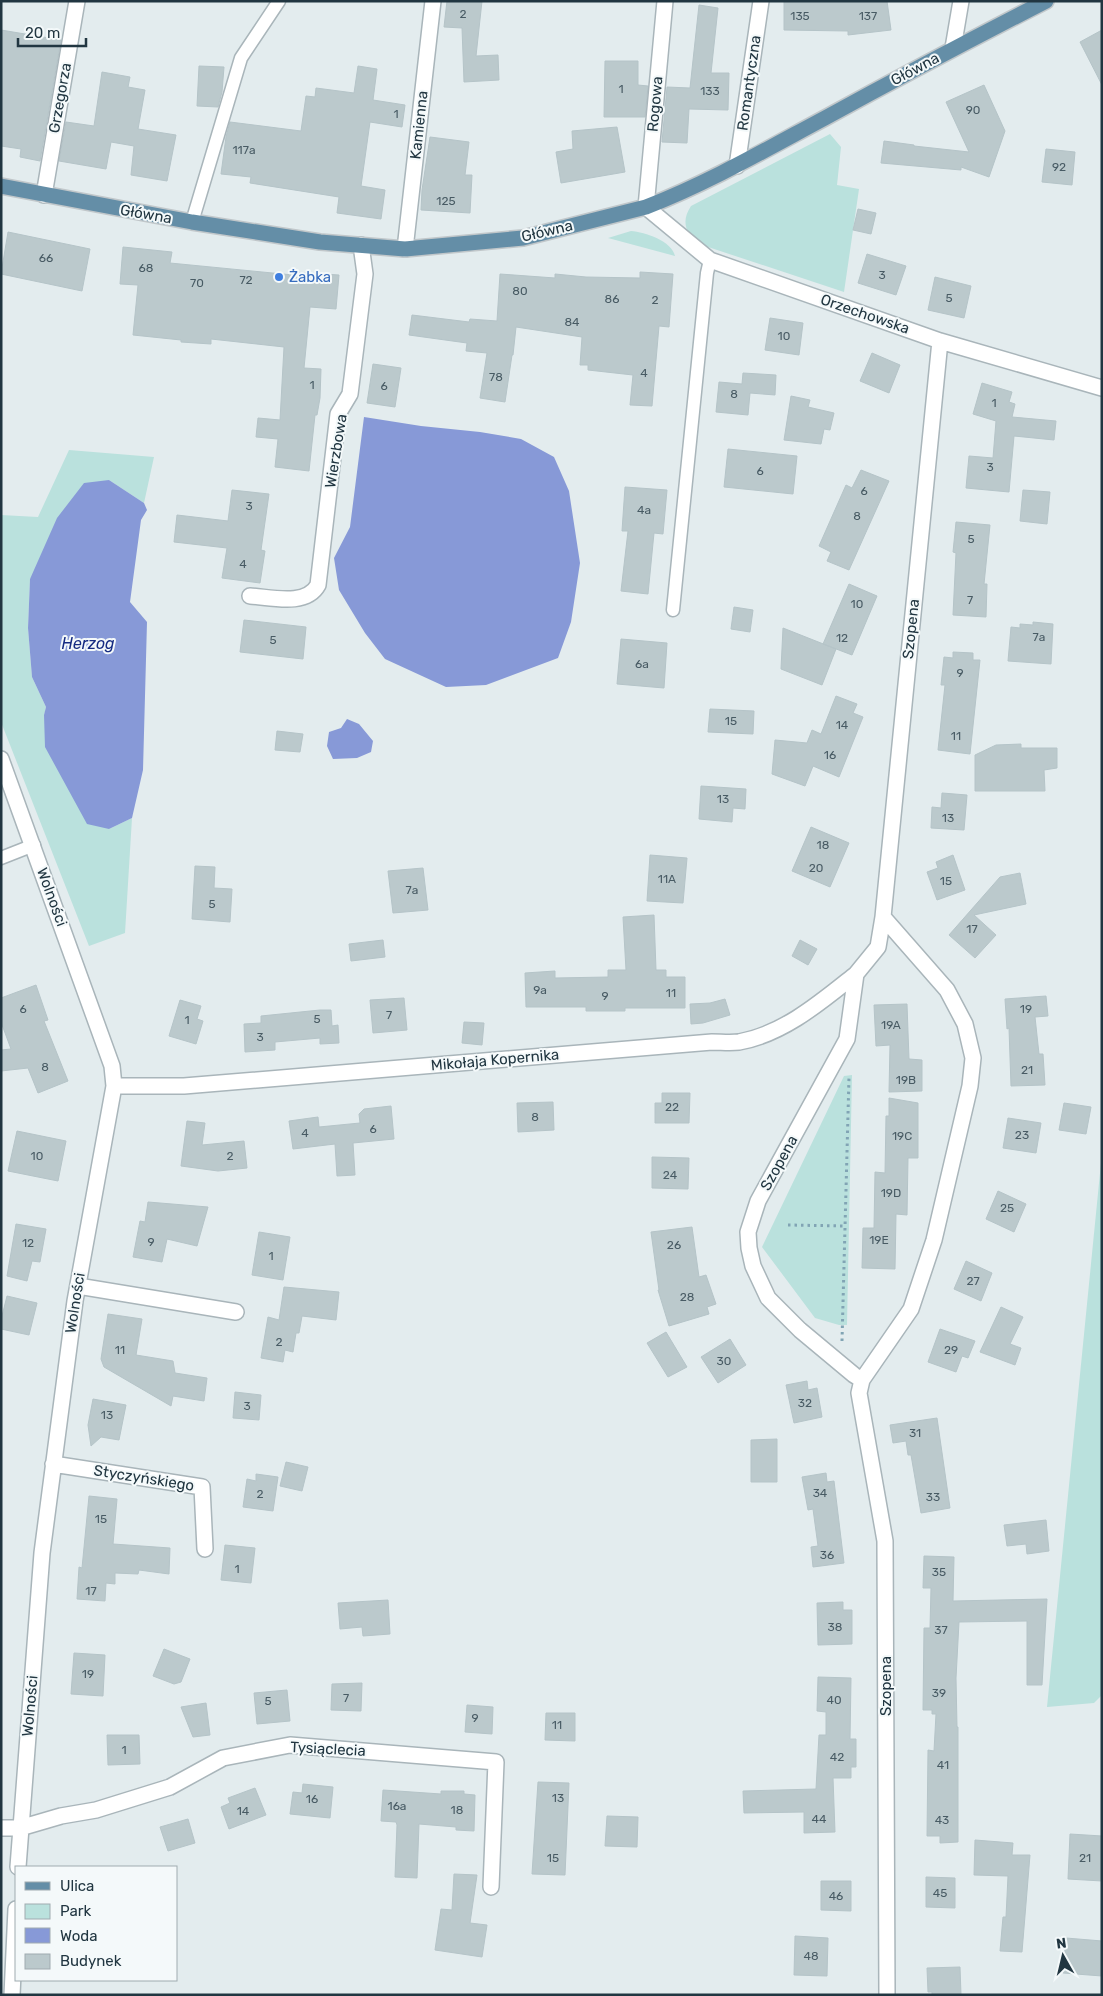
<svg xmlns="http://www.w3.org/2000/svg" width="1103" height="1996" font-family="Rubik,sans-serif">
<rect width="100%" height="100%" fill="#e3ecee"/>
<path fill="#bae1dd" d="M 830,134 L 841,147 L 837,185 L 859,189 L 844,292 L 699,244 C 685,233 681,221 691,206 Z
M 631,231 C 645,232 672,241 675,256 L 608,238 Z
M 69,450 L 154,457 L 144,503 L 109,480 L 30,579 L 28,628 L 32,677 L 46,707 L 44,716 L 109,829 L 132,818 L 125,933 L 89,946 L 1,722 L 1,515 L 38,517 Z
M 852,1075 L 847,1325 L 839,1325 L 815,1318 L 762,1247 L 844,1076 Z
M 1102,1153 L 1102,1695 L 1094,1703 L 1047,1707 Z"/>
<path fill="#8799d7" d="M 364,417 L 421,426 L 480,432 L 521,439 L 554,457 L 569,491 L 580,563 L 571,622 L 558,658 L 486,685 L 446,687 L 385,659 L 365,633 L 339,590 L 334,558 L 350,527 Z
M 109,480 L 144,503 L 147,510 L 141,520 L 130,602 L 147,622 L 143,770 L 132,818 L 109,829 L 87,824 L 45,747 L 44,715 L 46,707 L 32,677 L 28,628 L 30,579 L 57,518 L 84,483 Z
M 347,719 L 359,724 L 373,741 L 371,752 L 357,758 L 333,759 L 327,746 L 329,732 L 341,728 Z"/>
<path fill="#bbc9cc" stroke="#b5c4c8" d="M 447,1 L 482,1 L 476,56 L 498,55 L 499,80 L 464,82 L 462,28 L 444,27 Z
M 784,1 L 887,1 L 891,30 L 848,35 L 848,31 L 784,30 Z
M 699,5 L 718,8 L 711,73 L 729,73 L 728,110 L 689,109 L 687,143 L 662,142 L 667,87 L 690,88 Z
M 1,30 L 61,40 L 40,161 L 20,157 L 21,149 L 1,146 Z
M 1102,30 L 1102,85 L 1080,42 Z
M 605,61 L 638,61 L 638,85 L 648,86 L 645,117 L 604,117 Z
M 199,66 L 224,67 L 222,92 L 218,107 L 197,106 Z
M 358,66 L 377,69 L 373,100 L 405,105 L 402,127 L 370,122 L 361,186 L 385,190 L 381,219 L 337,213 L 339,197 L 250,183 L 251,177 L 221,174 L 226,137 L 230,122 L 301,131 L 306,96 L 315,97 L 316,88 L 354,93 Z
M 102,72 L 130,77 L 128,87 L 145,90 L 138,129 L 176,135 L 167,181 L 131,175 L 134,146 L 111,142 L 106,169 L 59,161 L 66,122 L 94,126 Z
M 984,85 L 1005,131 L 989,177 L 961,167 L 961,170 L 881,163 L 884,141 L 914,145 L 914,146 L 969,152 L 946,102 Z
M 617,127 L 625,172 L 561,183 L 556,152 L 573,149 L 572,131 Z
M 430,137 L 469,142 L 465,175 L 472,175 L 470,213 L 421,210 L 422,190 Z
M 1046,149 L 1075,152 L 1072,185 L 1042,182 Z
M 858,209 L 876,213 L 871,234 L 853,230 Z
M 8,232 L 90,249 L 82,291 L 1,274 Z
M 123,247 L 172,252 L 170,263 L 293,275 L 293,272 L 339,275 L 336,309 L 310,307 L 304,368 L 321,369 L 320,398 L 317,415 L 315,415 L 309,471 L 275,467 L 278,439 L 256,437 L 258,418 L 280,420 L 284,347 L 211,339 L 211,344 L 181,342 L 181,340 L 133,335 L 138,285 L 120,284 Z
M 867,254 L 906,266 L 896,295 L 858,283 Z
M 640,272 L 673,274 L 669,327 L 659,326 L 652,406 L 630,405 L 633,375 L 588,370 L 588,365 L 580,365 L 582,337 L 516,327 L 513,355 L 512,355 L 505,402 L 480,398 L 487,353 L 466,351 L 467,343 L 409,335 L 412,315 L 469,322 L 470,319 L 497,321 L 500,274 L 555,278 L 555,274 L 586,277 L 640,278 Z
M 935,277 L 971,286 L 964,318 L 928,310 Z
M 770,318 L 803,323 L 799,355 L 765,350 Z
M 872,353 L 900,365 L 889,393 L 860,381 Z
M 373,364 L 401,368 L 395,407 L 367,403 Z
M 743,373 L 776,375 L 775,395 L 750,393 L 748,415 L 716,412 L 719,382 L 742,384 Z
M 982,383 L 1012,392 L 1009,402 L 1015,404 L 1012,417 L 1056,421 L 1054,440 L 1014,436 L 1009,492 L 966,488 L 969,456 L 993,458 L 996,421 L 973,414 Z
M 791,396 L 810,400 L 808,407 L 834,413 L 830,430 L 824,429 L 821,444 L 784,440 Z
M 728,449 L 797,456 L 793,494 L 724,487 Z
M 861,470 L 889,481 L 849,570 L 827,561 L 831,552 L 819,546 L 846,485 L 852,488 Z
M 625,487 L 667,490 L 663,534 L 654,533 L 648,594 L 621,591 L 628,531 L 622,531 Z
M 232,490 L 269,494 L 261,550 L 265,551 L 260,583 L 222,578 L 227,548 L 174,542 L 177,515 L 228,521 Z
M 1023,490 L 1050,492 L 1047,524 L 1020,521 Z
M 956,522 L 990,525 L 984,584 L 987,584 L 986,617 L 953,615 L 956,553 L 953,552 Z
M 849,584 L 877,596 L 852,655 L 823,644 Z
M 734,607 L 753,610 L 750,632 L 731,629 Z
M 244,620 L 306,627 L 303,659 L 240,652 Z
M 1033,622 L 1053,624 L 1051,664 L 1008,661 L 1011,627 L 1020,628 L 1020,624 L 1033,625 Z
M 783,628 L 836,649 L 822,685 L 781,669 Z
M 621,639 L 667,643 L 664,688 L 617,684 Z
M 953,652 L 973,653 L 973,660 L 980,660 L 970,754 L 938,750 L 945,685 L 941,685 L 944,657 L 953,658 Z
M 836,696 L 857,704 L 853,713 L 863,717 L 839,777 L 813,766 L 805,786 L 772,774 L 775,740 L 807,743 L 812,730 L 821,734 Z
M 710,709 L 754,711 L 753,734 L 708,732 Z
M 277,731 L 303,734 L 300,752 L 275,750 Z
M 1021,744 L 1021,748 L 1057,748 L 1057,768 L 1044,770 L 1045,791 L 975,791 L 975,755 L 996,745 Z
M 701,786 L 746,789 L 745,809 L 733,808 L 732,822 L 699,819 Z
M 942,793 L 967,795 L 964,830 L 931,828 L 932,807 L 941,808 Z
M 811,827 L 849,843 L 830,887 L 792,871 Z
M 650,855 L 687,858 L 683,903 L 647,901 Z
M 953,855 L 965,890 L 937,900 L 927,872 L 938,868 L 936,862 Z
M 195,866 L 215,867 L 214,888 L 232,889 L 230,922 L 192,919 Z
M 423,868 L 428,910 L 393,913 L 388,871 Z
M 1020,873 L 1026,904 L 974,915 L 996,935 L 975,958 L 949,935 L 1000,877 Z
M 654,915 L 656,970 L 666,970 L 666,977 L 685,977 L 685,1008 L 625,1008 L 625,1011 L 586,1011 L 586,1007 L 526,1007 L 525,973 L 555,971 L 555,978 L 608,977 L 608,970 L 626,970 L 623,917 Z
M 383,940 L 385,957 L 351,961 L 349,944 Z
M 800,940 L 817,949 L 808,965 L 792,956 Z
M 36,985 L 48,1020 L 44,1021 L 68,1081 L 38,1093 L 28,1068 L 1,1071 L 1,1050 L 11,1049 L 1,1022 L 1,998 Z
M 1046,996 L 1048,1016 L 1035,1017 L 1039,1054 L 1043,1054 L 1045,1085 L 1011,1086 L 1009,1028 L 1007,1029 L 1005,999 Z
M 404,998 L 407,1030 L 373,1033 L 370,1000 Z
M 725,999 L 730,1015 L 703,1023 L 691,1024 L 690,1004 L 710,1003 Z
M 180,1000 L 201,1006 L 197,1019 L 203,1021 L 196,1044 L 169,1036 Z
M 907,1004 L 909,1059 L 922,1060 L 922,1091 L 889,1092 L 890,1045 L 876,1046 L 874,1005 Z
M 320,1010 L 331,1010 L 332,1026 L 338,1025 L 339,1043 L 320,1044 L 320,1038 L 275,1042 L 275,1050 L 245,1052 L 244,1024 L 261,1023 L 261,1016 Z
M 464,1022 L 484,1023 L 482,1045 L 462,1043 Z
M 662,1093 L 690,1093 L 689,1123 L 655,1123 L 655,1103 L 662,1103 Z
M 889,1098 L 918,1103 L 918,1158 L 908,1158 L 907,1215 L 896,1214 L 895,1269 L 862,1268 L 863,1228 L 874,1228 L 875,1172 L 885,1173 L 886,1116 L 889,1116 Z
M 553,1102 L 554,1130 L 518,1132 L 517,1103 Z
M 1064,1103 L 1091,1107 L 1086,1134 L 1059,1130 Z
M 391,1106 L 394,1139 L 353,1143 L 355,1175 L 337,1176 L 335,1144 L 293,1149 L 289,1121 L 318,1117 L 319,1127 L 360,1123 L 359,1114 L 364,1109 Z
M 1008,1118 L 1041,1123 L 1036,1153 L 1003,1148 Z
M 187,1121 L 205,1123 L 202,1145 L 244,1141 L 247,1168 L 218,1171 L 181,1166 Z
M 17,1131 L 66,1141 L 58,1181 L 8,1171 Z
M 652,1157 L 689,1158 L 688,1189 L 652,1188 Z
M 998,1191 L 1026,1204 L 1014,1232 L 986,1219 Z
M 148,1202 L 208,1207 L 197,1246 L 167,1239 L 162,1262 L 133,1257 L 140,1221 L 145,1222 Z
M 16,1224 L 46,1229 L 40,1262 L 32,1261 L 27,1281 L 7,1276 Z
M 692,1227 L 699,1277 L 706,1275 L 716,1304 L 707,1307 L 709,1314 L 669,1326 L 658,1290 L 659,1290 L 651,1232 Z
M 259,1232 L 290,1237 L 283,1280 L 252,1275 Z
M 966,1261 L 992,1273 L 981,1301 L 954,1289 Z
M 284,1287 L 339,1292 L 336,1320 L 302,1316 L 299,1333 L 296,1333 L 293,1352 L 285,1350 L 283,1362 L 261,1358 L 268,1317 L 279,1320 Z
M 7,1296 L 37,1303 L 29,1335 L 1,1329 L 1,1320 Z
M 1001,1307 L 1023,1317 L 1010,1344 L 1021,1348 L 1015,1365 L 980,1352 Z
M 108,1314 L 142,1319 L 136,1355 L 173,1361 L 175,1373 L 207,1378 L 204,1401 L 173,1396 L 171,1406 L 104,1367 L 101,1359 Z
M 940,1329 L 975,1341 L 968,1358 L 962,1356 L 956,1372 L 928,1362 Z
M 666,1332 L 687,1367 L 668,1377 L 647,1343 Z
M 730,1339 L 746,1365 L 718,1383 L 701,1357 Z
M 807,1381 L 808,1390 L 817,1388 L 822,1417 L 794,1423 L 786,1385 Z
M 235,1392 L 261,1395 L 259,1420 L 233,1418 Z
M 93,1399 L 126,1405 L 119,1440 L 101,1437 L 91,1446 L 88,1425 Z
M 937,1418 L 950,1508 L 921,1513 L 911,1455 L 908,1455 L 906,1441 L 893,1443 L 890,1425 Z
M 777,1439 L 777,1482 L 751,1482 L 751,1440 Z
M 286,1462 L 308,1467 L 302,1491 L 280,1486 Z
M 826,1473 L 827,1482 L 834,1481 L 844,1563 L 813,1567 L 811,1547 L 818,1546 L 813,1509 L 808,1510 L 802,1477 Z
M 256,1474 L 278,1477 L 273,1511 L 243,1507 L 247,1479 L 256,1481 Z
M 89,1496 L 117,1499 L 113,1544 L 170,1548 L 169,1574 L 139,1570 L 138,1574 L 115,1573 L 115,1584 L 106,1583 L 105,1601 L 77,1599 L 79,1567 L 82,1568 Z
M 1046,1520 L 1049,1551 L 1027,1554 L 1026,1544 L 1007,1546 L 1004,1525 Z
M 225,1545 L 255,1548 L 251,1583 L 221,1580 Z
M 924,1556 L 954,1557 L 953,1601 L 1047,1599 L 1042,1685 L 1027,1685 L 1027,1621 L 959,1622 L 956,1678 L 957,1727 L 958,1727 L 958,1842 L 940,1843 L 940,1836 L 927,1836 L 928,1750 L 934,1751 L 936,1714 L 932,1714 L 932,1710 L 923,1710 L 924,1628 L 930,1628 L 931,1588 L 923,1588 Z
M 388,1600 L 390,1634 L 363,1636 L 362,1627 L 340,1629 L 338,1603 Z
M 843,1602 L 843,1610 L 852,1610 L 852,1644 L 818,1645 L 817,1603 Z
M 164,1649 L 190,1659 L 181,1682 L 174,1684 L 153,1676 Z
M 74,1653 L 105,1655 L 103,1696 L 71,1694 Z
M 818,1677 L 851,1678 L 850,1739 L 856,1739 L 856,1767 L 851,1767 L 851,1778 L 833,1778 L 835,1832 L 804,1833 L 804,1812 L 744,1813 L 743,1791 L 816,1789 L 819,1735 L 826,1735 L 826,1712 L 817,1711 Z
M 362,1683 L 361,1711 L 331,1710 L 332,1684 Z
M 287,1690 L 290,1721 L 257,1724 L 254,1693 Z
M 206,1703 L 210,1735 L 193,1737 L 181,1707 Z
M 467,1705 L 493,1707 L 492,1734 L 465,1732 Z
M 546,1713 L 575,1713 L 575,1741 L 545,1740 Z
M 107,1735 L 139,1735 L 140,1764 L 108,1765 Z
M 538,1782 L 569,1783 L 565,1875 L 532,1874 Z
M 303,1784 L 333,1787 L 330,1818 L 290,1814 L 293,1792 L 302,1793 Z
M 255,1788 L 266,1815 L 229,1829 L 221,1807 L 230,1803 L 228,1798 Z
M 383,1790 L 441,1794 L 441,1791 L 464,1791 L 464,1794 L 475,1795 L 474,1831 L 456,1830 L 456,1827 L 419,1824 L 417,1878 L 395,1877 L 397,1825 L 396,1822 L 381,1821 Z
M 607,1816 L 638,1817 L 637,1847 L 605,1846 Z
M 188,1819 L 195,1843 L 168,1851 L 160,1827 Z
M 1070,1834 L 1102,1836 L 1102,1881 L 1068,1879 Z
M 975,1840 L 1013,1843 L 1012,1855 L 1030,1855 L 1022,1952 L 1000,1951 L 1003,1917 L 1006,1917 L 1008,1876 L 974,1875 Z
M 454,1874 L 477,1875 L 470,1923 L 487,1925 L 482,1957 L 435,1950 L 441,1909 L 452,1910 Z
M 926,1877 L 955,1878 L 955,1908 L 926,1907 Z
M 821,1881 L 851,1881 L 851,1911 L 821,1910 Z
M 795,1936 L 828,1938 L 827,1976 L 794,1975 Z
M 1066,1938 L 1102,1941 L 1102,1976 L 1063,1973 Z
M 960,1967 L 961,1995 L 932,1995 L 932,1992 L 928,1992 L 927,1968 Z"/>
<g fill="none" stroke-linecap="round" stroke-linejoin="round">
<g stroke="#a9b5ba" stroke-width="15">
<path id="lane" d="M 192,222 L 241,58 L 279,1
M 673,610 L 707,273 L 710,260
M 1,858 L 34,845"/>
</g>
<g stroke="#a9b5ba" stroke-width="18">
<path id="street" d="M 665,1 L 646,207 L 710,260 L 940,341 L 1102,388
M 953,48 L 961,1
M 737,166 L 761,1
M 44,195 L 77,1
M 405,249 L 433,1
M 250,596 C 270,597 306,607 318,585 L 338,414 L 350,394 L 365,274 L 361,245
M 1,759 L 112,1066 L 114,1086 L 75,1301 L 42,1553 L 18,1867
M 114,1086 L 184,1086 L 712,1042 C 721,1042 730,1043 739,1042 C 784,1034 822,1001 856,974
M 78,1286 L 236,1312
M 862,1380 L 854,1375 L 800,1330 L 768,1298 L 753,1266 L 749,1248 L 748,1232 L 758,1201 L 847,1039 L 856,974 L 878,947 L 883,917
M 53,1464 L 202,1487 L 205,1549
M 1,1828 L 20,1828 L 61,1816 L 96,1810 L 170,1787 L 223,1758 L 290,1745 L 496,1762 L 491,1887
M 12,1995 L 16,1909
M 887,1995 L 885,1541 L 859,1393 L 862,1380 L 911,1309 L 934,1240 L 970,1086 L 973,1058 L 965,1024 L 947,990 L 883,917 L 940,341"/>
</g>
<g stroke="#c1c7ca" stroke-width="18">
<path id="primary" d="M 1,186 L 192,222 L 320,242 L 405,249 L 523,238 L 646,207 C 708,183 767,149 825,118 C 898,78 972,39 1046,1"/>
</g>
<path stroke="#81a4b4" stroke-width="3" stroke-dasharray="2.5 4" stroke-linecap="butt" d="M 788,1225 L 845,1226
M 842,1341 L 849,1077"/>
<use href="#lane" stroke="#fff" stroke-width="12"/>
<use href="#street" stroke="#fff" stroke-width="15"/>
<use href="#primary" stroke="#648ea7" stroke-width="15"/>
</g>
<circle fill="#3f7fe0" stroke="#f4f9fa" stroke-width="2" cx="279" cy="277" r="5"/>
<g text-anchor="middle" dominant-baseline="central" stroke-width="4" stroke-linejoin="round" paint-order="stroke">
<g font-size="12" fill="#485b64">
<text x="463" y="14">2</text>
<text x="800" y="16">135</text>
<text x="868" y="16">137</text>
<text x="621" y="89">1</text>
<text x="710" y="91">133</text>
<text x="973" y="110">90</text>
<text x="396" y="114">1</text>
<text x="244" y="150">117a</text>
<text x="1059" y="167">92</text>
<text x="446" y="201">125</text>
<text x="46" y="258">66</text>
<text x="146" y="268">68</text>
<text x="882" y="275">3</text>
<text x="246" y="280">72</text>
<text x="197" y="283">70</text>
<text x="520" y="291">80</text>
<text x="949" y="298">5</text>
<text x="612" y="299">86</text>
<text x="655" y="300">2</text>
<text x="572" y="322">84</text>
<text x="784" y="336">10</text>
<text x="644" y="373">4</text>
<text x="496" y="377">78</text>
<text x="312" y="385">1</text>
<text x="384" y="386">6</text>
<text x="734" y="394">8</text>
<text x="994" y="403">1</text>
<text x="990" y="467">3</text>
<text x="760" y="471">6</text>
<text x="864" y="491">6</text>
<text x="249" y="506">3</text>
<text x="644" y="510">4a</text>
<text x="857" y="516">8</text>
<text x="971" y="539">5</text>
<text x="243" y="564">4</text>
<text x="970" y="600">7</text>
<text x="857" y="604">10</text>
<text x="1039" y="637">7a</text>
<text x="842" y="638">12</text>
<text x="273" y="640">5</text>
<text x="642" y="664">6a</text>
<text x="960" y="673">9</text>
<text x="731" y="721">15</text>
<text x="842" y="725">14</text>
<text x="956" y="736">11</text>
<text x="830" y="755">16</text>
<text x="723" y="799">13</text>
<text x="948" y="818">13</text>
<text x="823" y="845">18</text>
<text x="816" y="868">20</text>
<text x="667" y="879">11A</text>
<text x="946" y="881">15</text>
<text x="412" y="890">7a</text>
<text x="212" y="904">5</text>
<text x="972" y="929">17</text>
<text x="540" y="990">9a</text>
<text x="671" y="993">11</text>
<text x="605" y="996">9</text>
<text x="23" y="1009">6</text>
<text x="1026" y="1009">19</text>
<text x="389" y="1015">7</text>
<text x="317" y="1019">5</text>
<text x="187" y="1020">1</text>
<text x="891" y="1025">19A</text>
<text x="260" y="1037">3</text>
<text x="45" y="1067">8</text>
<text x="1027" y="1070">21</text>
<text x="906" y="1080">19B</text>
<text x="672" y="1107">22</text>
<text x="535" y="1117">8</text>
<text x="373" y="1129">6</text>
<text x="305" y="1133">4</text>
<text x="1022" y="1135">23</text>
<text x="902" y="1136">19C</text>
<text x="37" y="1156">10</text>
<text x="230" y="1156">2</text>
<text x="670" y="1175">24</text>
<text x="891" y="1193">19D</text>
<text x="1007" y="1208">25</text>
<text x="879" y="1240">19E</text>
<text x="151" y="1242">9</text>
<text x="28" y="1243">12</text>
<text x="674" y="1245">26</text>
<text x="271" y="1256">1</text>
<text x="973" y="1281">27</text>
<text x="687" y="1297">28</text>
<text x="279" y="1342">2</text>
<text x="120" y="1350">11</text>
<text x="951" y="1350">29</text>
<text x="724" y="1361">30</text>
<text x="805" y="1403">32</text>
<text x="247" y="1406">3</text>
<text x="107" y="1415">13</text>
<text x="915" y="1433">31</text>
<text x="820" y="1493">34</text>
<text x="260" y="1494">2</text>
<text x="933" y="1497">33</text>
<text x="101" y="1519">15</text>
<text x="827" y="1555">36</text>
<text x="237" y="1569">1</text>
<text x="939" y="1572">35</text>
<text x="91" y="1591">17</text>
<text x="835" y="1627">38</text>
<text x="941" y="1630">37</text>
<text x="88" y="1674">19</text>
<text x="939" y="1693">39</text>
<text x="346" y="1698">7</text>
<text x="834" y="1700">40</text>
<text x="268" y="1701">5</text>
<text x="475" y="1718">9</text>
<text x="557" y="1725">11</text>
<text x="124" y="1750">1</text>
<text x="837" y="1757">42</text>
<text x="943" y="1765">41</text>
<text x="558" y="1798">13</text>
<text x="312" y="1799">16</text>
<text x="397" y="1806">16a</text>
<text x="457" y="1810">18</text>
<text x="243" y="1811">14</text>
<text x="819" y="1819">44</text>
<text x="942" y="1820">43</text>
<text x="553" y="1858">15</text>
<text x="1085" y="1858">21</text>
<text x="940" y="1893">45</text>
<text x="836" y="1896">46</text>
<text x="811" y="1956">48</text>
</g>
<g font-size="15" fill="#213641" stroke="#f4f9fa">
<text transform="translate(915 69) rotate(-28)">Główna</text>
<text transform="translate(749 83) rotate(-82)">Romantyczna</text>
<text transform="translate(60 98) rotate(-80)">Grzegorza</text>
<text transform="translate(655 104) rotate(-85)">Rogowa</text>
<text transform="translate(419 125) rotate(-84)">Kamienna</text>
<text transform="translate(146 214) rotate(10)">Główna</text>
<text transform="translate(547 231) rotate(-13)">Główna</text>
<text transform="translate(865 314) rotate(19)">Orzechowska</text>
<text transform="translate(336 451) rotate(-81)">Wierzbowa</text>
<text transform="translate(911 629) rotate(-84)">Szopena</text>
<text transform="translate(52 897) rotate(70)">Wolności</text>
<text transform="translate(495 1060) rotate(-5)">Mikołaja Kopernika</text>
<text transform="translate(779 1163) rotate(-61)">Szopena</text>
<text transform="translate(75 1303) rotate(-81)">Wolności</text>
<text transform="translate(144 1478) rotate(9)">Styczyńskiego</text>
<text transform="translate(886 1686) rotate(-90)">Szopena</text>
<text transform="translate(30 1706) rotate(-85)">Wolności</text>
<text transform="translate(328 1749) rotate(3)">Tysiąclecia</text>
</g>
<g font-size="15" fill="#366cbe" stroke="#f4f9fa" text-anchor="start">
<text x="289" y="277">Żabka</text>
</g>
<g font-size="16" font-style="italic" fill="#162c82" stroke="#f4f9fa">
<text x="88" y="643">Herzog</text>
</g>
</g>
<rect width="1103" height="1996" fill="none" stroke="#213641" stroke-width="5"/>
<rect x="15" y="1866" width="162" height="115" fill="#f4f9fa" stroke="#a0abb0"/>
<rect x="25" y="1882" width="25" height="8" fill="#648ea7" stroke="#a0abb0"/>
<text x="60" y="1891" font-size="15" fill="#213641">Ulica</text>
<rect x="25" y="1904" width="25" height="15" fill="#bae1dd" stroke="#a0abb0"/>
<text x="60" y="1916" font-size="15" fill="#213641">Park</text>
<rect x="25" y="1928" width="25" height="15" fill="#8799d7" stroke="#a0abb0"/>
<text x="60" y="1941" font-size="15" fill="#213641">Woda</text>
<rect x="25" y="1954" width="25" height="15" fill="#bbc9cc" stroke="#a0abb0"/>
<text x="60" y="1966" font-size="15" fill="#213641">Budynek</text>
<g transform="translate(1063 1956) rotate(352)" stroke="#f4f9fa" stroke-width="4" paint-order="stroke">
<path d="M0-4L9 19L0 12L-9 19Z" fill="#213641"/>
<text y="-8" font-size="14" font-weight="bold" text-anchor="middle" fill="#213641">N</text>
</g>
<path d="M18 38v8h68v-8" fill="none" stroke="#213641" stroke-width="2.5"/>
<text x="25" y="38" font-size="15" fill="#213641" stroke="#f4f9fa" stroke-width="4" paint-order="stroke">20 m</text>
</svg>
